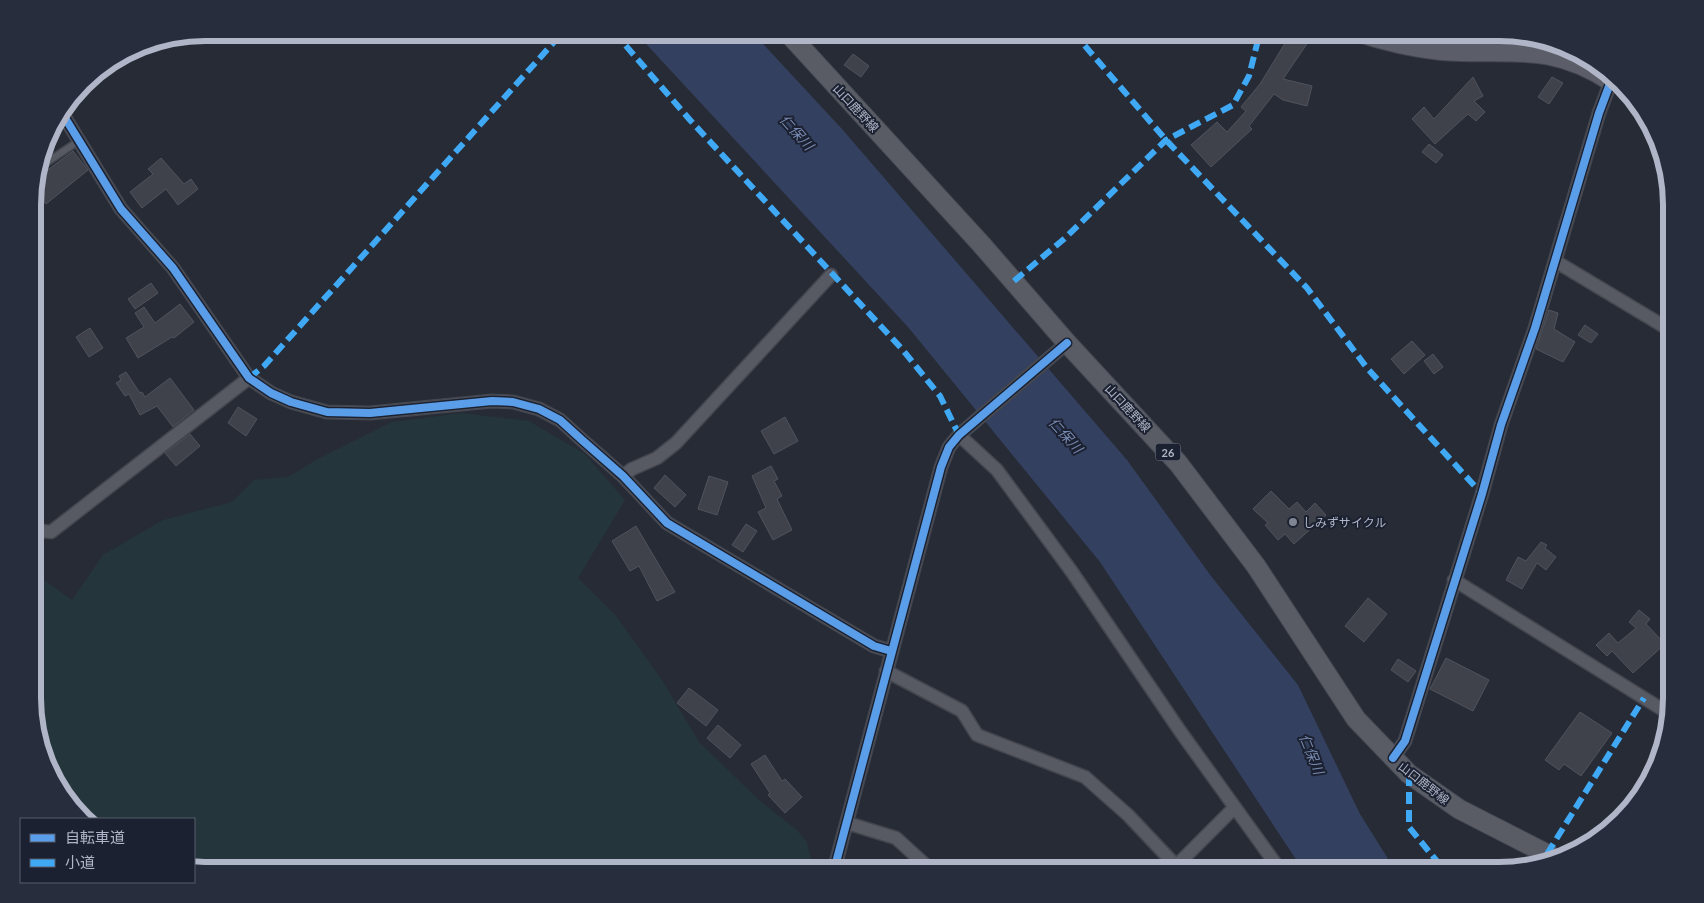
<svg xmlns="http://www.w3.org/2000/svg" width="1704" height="903" font-family="Lato,'Noto Sans JP',sans-serif">
<rect width="100%" height="100%" fill="#272b35"/>
<path fill="#24353b" d="M 461,413 L 529,421 L 585,454 L 625,500 L 578,578 L 616,616 L 662,680 L 699,742 L 759,800 L 798,831 L 807,842 L 813,870 L 205,870 L 194,868 L 194,819 L 91,819 L 62,794 L 34,720 L 34,580 L 37,575 L 72,600 L 103,555 L 163,520 L 232,502 L 254,480 L 288,477 L 316,460 L 392,422 Z"/>
<path fill="#34405f" d="M 636,33 L 753,33 L 842,129 L 1127,460 L 1211,576 L 1298,685 L 1360,814 L 1395,870 L 1303,870 L 1100,562 L 908,327 Z"/>
<path fill="#3f424b" stroke="#4f535d" d="M 1292,32 L 1315,32 L 1283,79 L 1312,86 L 1307,106 L 1283,100 L 1274,94 L 1249,126 L 1252,129 L 1211,167 L 1191,145 L 1217,122 L 1227,132 L 1246,111 L 1241,107 L 1260,84 Z
M 853,54 L 869,66 L 861,77 L 844,65 Z
M 1473,77 L 1483,96 L 1474,101 L 1485,112 L 1476,121 L 1468,114 L 1435,144 L 1412,119 L 1424,107 L 1434,119 Z
M 1552,77 L 1563,83 L 1549,104 L 1538,97 Z
M 1429,144 L 1443,155 L 1436,163 L 1422,152 Z
M 73,151 L 88,170 L 46,204 L 34,189 L 37,178 Z
M 161,158 L 184,184 L 191,179 L 198,189 L 178,205 L 166,189 L 142,208 L 130,192 L 153,174 L 148,169 Z
M 151,283 L 158,293 L 135,309 L 128,299 Z
M 180,304 L 194,322 L 174,338 L 172,337 L 138,358 L 126,338 L 144,327 L 135,313 L 144,307 L 155,323 Z
M 1549,310 L 1558,313 L 1554,329 L 1575,342 L 1563,362 L 1536,349 Z
M 1585,325 L 1598,334 L 1591,343 L 1578,335 Z
M 90,328 L 103,348 L 89,357 L 76,337 Z
M 1412,341 L 1425,355 L 1404,374 L 1391,359 Z
M 1433,354 L 1443,367 L 1434,374 L 1424,361 Z
M 126,372 L 140,393 L 142,392 L 145,397 L 170,378 L 194,410 L 173,427 L 157,406 L 140,415 L 129,394 L 125,396 L 116,383 L 121,380 L 119,376 Z
M 238,407 L 257,419 L 246,436 L 228,423 Z
M 785,417 L 798,441 L 774,454 L 761,431 Z
M 190,434 L 200,446 L 176,466 L 165,453 Z
M 771,466 L 778,479 L 774,481 L 782,496 L 777,499 L 792,530 L 773,540 L 758,512 L 766,508 L 752,476 Z
M 665,475 L 686,495 L 675,507 L 654,488 Z
M 709,476 L 728,482 L 717,515 L 698,509 Z
M 1271,491 L 1289,509 L 1297,502 L 1306,512 L 1315,503 L 1326,515 L 1294,544 L 1285,534 L 1278,540 L 1265,525 L 1268,523 L 1253,509 Z
M 746,524 L 757,531 L 743,552 L 732,545 Z
M 636,526 L 675,592 L 657,601 L 639,566 L 630,571 L 612,541 Z
M 1541,542 L 1547,545 L 1545,548 L 1556,557 L 1546,570 L 1537,563 L 1522,589 L 1506,580 L 1518,557 L 1526,561 Z
M 1368,598 L 1387,614 L 1364,642 L 1345,626 Z
M 1639,610 L 1650,619 L 1646,624 L 1665,644 L 1633,673 L 1612,651 L 1607,656 L 1596,645 L 1609,633 L 1618,643 L 1636,628 L 1629,622 Z
M 1446,658 L 1489,680 L 1473,711 L 1430,689 Z
M 1398,659 L 1416,671 L 1408,682 L 1391,670 Z
M 689,688 L 718,710 L 706,726 L 677,703 Z
M 1580,712 L 1612,733 L 1581,776 L 1564,764 L 1559,770 L 1545,760 Z
M 718,725 L 741,745 L 730,758 L 707,738 Z
M 765,755 L 782,781 L 785,779 L 802,797 L 785,813 L 768,795 L 770,793 L 751,764 Z"/>
<g fill="none" stroke-linecap="round" stroke-linejoin="round">
<g stroke="#43464e" stroke-width="9">
<path id="lane" d="M 40,167 L 80,140"/>
</g>
<g stroke="#43464e" stroke-width="15">
<path id="street" d="M 1422,32 L 1423,48
M 798,45 L 812,32
M 62,113 L 121,209 L 173,268 L 249,378 L 271,393 L 291,402 L 327,412 L 370,413 L 492,401 L 513,402 L 539,409 L 560,420 L 582,440 L 623,476 L 667,523 L 874,646 L 891,651
M 1555,261 L 1670,330
M 959,435 L 997,470 L 1072,572 L 1180,731 L 1280,870
M 623,476 L 632,469 L 657,458 L 676,443 L 831,275
M 34,530 L 51,532 L 249,378
M 1454,580 L 1668,713
M 886,671 L 962,711 L 977,735 L 1085,777 L 1128,815 L 1180,870
M 1393,758 L 1405,741 L 1482,494 L 1501,425 L 1535,328 L 1599,113 L 1611,81
M 847,823 L 896,838 L 931,870
M 834,870 L 941,467 L 949,447 L 959,435 L 1067,343
M 1172,870 L 1234,808"/>
</g>
<g stroke="#43464e" stroke-width="20">
<path id="secondary" d="M 1356,32 C 1383,41 1412,48 1441,51 C 1508,56 1549,41 1611,82"/>
</g>
<g stroke="#444852" stroke-width="21">
<path id="primary" d="M 787,32 L 981,244 L 1067,343 L 1178,463 L 1256,566 L 1356,719 L 1409,774 L 1459,809 L 1551,856"/>
</g>
<use href="#lane" stroke="#575a63" stroke-width="6"/>
<use href="#street" stroke="#575a63" stroke-width="12"/>
<use href="#secondary" stroke="#5b5e68" stroke-width="18"/>
<use href="#primary" stroke="#595c65" stroke-width="19"/>
<path stroke="#3fa9f5" stroke-width="6" stroke-dasharray="12 6" stroke-linecap="butt" d="M 614,32 L 690,120 L 902,349 L 940,396 L 959,435
M 1073,32 L 1166,140 L 1307,288 L 1367,368 L 1482,494
M 1014,281 L 1064,239 L 1166,140 L 1233,105 L 1249,76 L 1260,32
M 249,378 L 264,366 L 563,32
M 1409,774 L 1409,827 L 1444,870
M 1547,854 L 1644,698"/>
<g stroke="#1b2130" stroke-width="11">
<path id="cycleway" d="M 62,113 L 121,209 L 173,268 L 249,378 L 271,393 L 291,402 L 327,412 L 370,413 L 492,401 L 513,402 L 539,409 L 560,420 L 582,440 L 623,476 L 667,523 L 874,646 L 891,651
M 1393,758 L 1405,741 L 1482,494 L 1501,425 L 1535,328 L 1599,113 L 1611,81
M 834,870 L 941,467 L 949,447 L 959,435 L 1067,343"/>
</g>
<use href="#cycleway" stroke="#5a9eea" stroke-width="8"/>
</g>
<circle fill="#808594" stroke="#1b2130" stroke-width="2" cx="1293" cy="522" r="5"/>
<g text-anchor="middle" dominant-baseline="central" stroke-width="4" stroke-linejoin="round" paint-order="stroke">
<rect fill="#1b2130" stroke="#83899a" stroke-width="1" x="1155.5" y="443.5" width="25" height="17" rx="4"/>
<g font-size="11" font-weight="bold" fill="#b0b6c7">
<text x="1168" y="452">26</text>
</g>
<g font-size="12" fill="#b0b6c7" stroke="#1b2130">
<text transform="translate(856 108) rotate(47)">山口鹿野線</text>
<text transform="translate(1128 408) rotate(47)">山口鹿野線</text>
<text transform="translate(1424 783) rotate(38)">山口鹿野線</text>
</g>
<g font-size="12" fill="#b0b6c7" stroke="#1b2130" text-anchor="start">
<text x="1303" y="522">しみずサイクル</text>
</g>
<g font-size="14" font-style="italic" fill="#7789b0" stroke="#1b2130">
<text transform="translate(797 132) rotate(48)">仁保川</text>
<text transform="translate(1066 435) rotate(48)">仁保川</text>
<text transform="translate(1312 754) rotate(68)">仁保川</text>
</g>
</g>
<path d="M0 0H1704V903H0ZM205 41H1499A164 164 0 0 1 1663 205V698A164 164 0 0 1 1499 862H205A164 164 0 0 1 41 698V205A164 164 0 0 1 205 41Z" fill="#272d3c" fill-rule="evenodd"/>
<path fill="none" stroke="#b0b6c7" stroke-width="6" d="M205 41H1499A164 164 0 0 1 1663 205V698A164 164 0 0 1 1499 862H205A164 164 0 0 1 41 698V205A164 164 0 0 1 205 41Z"/>
<rect x="20" y="818" width="175" height="65" fill="#1b2130" stroke="#575d6c"/>
<rect x="30" y="834" width="25" height="8" fill="#5a9eea" stroke="#575d6c"/>
<text x="65" y="843" font-size="15" fill="#b0b6c7">自転車道</text>
<rect x="30" y="859" width="25" height="8" fill="#3fa9f5" stroke="#575d6c"/>
<text x="65" y="868" font-size="15" fill="#b0b6c7">小道</text>
</svg>
